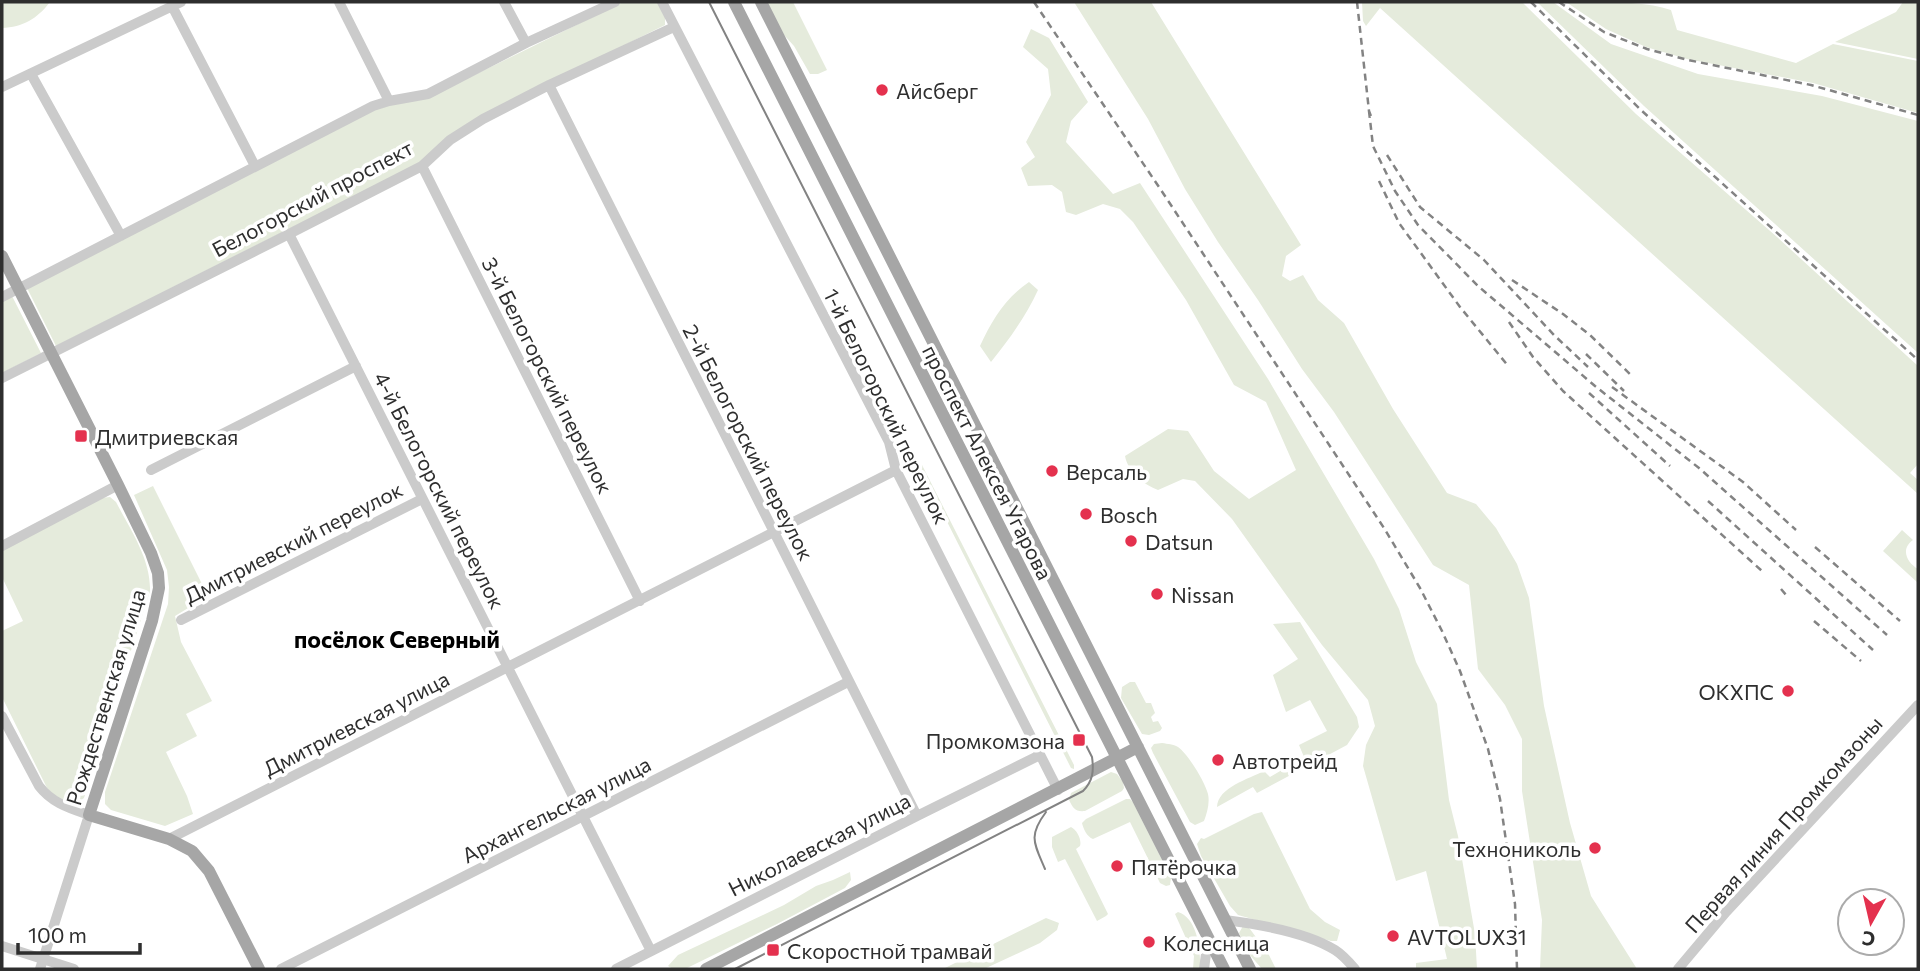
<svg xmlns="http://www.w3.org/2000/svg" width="1920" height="971" font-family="Commissioner,sans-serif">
<rect width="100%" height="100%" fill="#fff"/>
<path fill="#e5ebdc" d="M 2,2 L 50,2 C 37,19 23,27 2,28 Z
M 623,2 L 659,2 L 665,16 L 665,25 L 560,77 L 418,164 L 56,346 L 27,288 L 378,107 L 440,92 Z
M 767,2 L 793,2 L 827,70 L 818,74 L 810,74 L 794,46 L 784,35 Z
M 1074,2 L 1151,2 L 1301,245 L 1286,256 L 1282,276 L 1290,281 L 1303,275 L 1318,300 L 1344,323 L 1393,409 L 1447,493 L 1476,504 L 1496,528 L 1517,564 L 1529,598 L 1544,706 L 1570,823 L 1591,896 L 1637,969 L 1540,969 L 1542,920 L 1522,791 L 1522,739 L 1505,705 L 1478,669 L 1469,585 L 1433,565 L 1334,412 L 1302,369 L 1258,300 L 1218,242 L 1185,189 L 1148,119 Z
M 1362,2 L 1522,2 L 1636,114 L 1777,237 L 1918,366 L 1918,464 L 1910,473 L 1918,480 L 1918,494 L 1380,8 L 1366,26 L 1363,21 Z
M 1537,2 L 1553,2 L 1611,44 L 1698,74 L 1822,96 L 1918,121 L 1918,353 L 1644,106 Z
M 1566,2 C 1600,2 1639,0 1671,10 L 1677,30 L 1796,63 L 1833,44 L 1918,61 L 1918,113 L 1813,83 L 1687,59 L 1646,47 L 1606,29 Z
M 1903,2 L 1918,2 L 1918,59 L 1835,42 L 1896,12 Z
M 1031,29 L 1049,38 L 1088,102 L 1071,121 L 1066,142 L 1113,194 L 1140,183 L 1268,379 L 1374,559 L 1399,609 L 1416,662 L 1437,704 L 1449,800 L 1458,836 L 1475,934 L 1477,969 L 1416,969 L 1416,963 L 1447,959 L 1426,871 L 1396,881 L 1363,766 L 1366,745 L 1375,726 L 1368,700 L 1322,645 L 1232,519 L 1195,481 L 1183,479 L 1158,490 C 1143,484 1128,472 1125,456 L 1168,429 L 1188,431 L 1214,471 L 1249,499 L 1296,470 L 1266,402 L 1234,385 L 1186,300 L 1133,222 L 1120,209 L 1103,204 L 1076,215 L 1066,212 L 1062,192 L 1052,185 L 1028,186 L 1021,168 L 1035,157 L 1026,142 L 1051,95 L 1048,69 L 1023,47 Z
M 1029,282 L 1038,290 C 1026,316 1009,340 991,362 L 980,346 C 992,320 1005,298 1029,282 Z
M 12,296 L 41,353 L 2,373 L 2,301 Z
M 922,465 L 1074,765 L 1074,769 L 1071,768 L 919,466 Z
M 153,486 L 208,596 L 175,616 L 181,642 L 212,701 L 186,714 L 197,736 L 166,752 L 187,796 L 193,814 L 165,826 L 111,810 L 105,804 L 105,792 L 168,604 L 169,587 L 167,570 L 134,495 Z
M 110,497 L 116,502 C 130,529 151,559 150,591 L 84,798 C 70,809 57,799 47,788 L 2,697 L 2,631 L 23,621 L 2,577 L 2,551 L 101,498 Z
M 1902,530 L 1913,540 C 1900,549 1907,563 1918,569 L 1918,583 L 1883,551 Z
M 1300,622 L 1357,717 L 1359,727 L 1347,745 L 1257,793 L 1253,787 L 1217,807 C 1218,787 1249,779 1264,771 L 1270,777 L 1304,757 L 1299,745 L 1327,731 L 1310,700 L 1286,712 L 1273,675 L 1298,659 L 1273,624 Z
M 1130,682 L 1135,682 L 1146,703 L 1151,703 L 1155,713 L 1151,717 L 1153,722 L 1158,721 L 1162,728 L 1160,731 L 1149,735 L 1142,734 L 1121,698 L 1122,687 Z
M 1162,743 C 1168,744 1173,744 1178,747 C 1188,754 1205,782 1208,794 C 1210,803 1207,813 1204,821 L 1195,825 L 1190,822 L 1153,753 L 1151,748 L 1154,744 Z
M 1111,772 L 1117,774 L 1123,782 L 1124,788 L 1122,791 L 1085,811 C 1075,812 1073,808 1069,800 L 1071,793 Z
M 1126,799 L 1130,799 L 1133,802 L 1171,878 L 1170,885 L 1166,886 L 1160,883 L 1130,822 L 1093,839 C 1087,837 1083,828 1082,823 L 1086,819 Z
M 1262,812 L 1310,909 L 1325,922 L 1340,930 L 1337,941 L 1331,941 L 1238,915 L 1230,906 L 1201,856 L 1197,844 L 1201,838 L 1204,839 L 1254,814 Z
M 1071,827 C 1077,830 1082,840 1080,846 L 1076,849 L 1108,914 L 1106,916 L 1097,921 L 1065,859 L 1058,862 L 1052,847 L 1052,837 Z
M 850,872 L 851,880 L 845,888 L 777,924 L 685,969 L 673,969 L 668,966 L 678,955 L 784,905 L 816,886 L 833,880 Z
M 1178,912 C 1198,918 1201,952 1200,969 L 1193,969 L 1194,956 L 1175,914 Z
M 1046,918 L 1059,923 L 1057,930 L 1040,943 L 984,969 L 943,969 Z
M 1243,926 L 1247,926 L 1250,929 L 1269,955 L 1276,969 L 1262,969 L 1249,954 L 1239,933 Z"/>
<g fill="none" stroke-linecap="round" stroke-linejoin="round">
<path stroke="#cbcbcb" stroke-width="10" d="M 339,2 L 389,101
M 504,2 L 526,43
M 662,2 L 889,442 L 896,470 L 1058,790
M 172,6 L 255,166
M 31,74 L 121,236
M 549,85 L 917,816
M 2,87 L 181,2
M 422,166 L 640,601
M 289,234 L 651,951
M 2,297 L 373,106 L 389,101 L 428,94 L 526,43 L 615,2
M 2,378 L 289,234 L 422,166 L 450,140 L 483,119 L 549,85 L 674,27
M 151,470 L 356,366
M 2,546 L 118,485
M 181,620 L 422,499
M 2,716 L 39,786 C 52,803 69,808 89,815 L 40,969
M 169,839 L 896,470
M 1225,920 C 1257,924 1308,933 1335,950 C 1343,955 1349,962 1355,969
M 2,946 L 74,969
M 281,969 L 848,682
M 616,969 L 917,816 L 1040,755
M 1204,969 L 1208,939
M 1678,969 L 1726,912 L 1918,705"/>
<path stroke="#a6a6a6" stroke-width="12" d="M 734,2 L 1224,969
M 761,2 L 1250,969
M 2,256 L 118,485 L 151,553 L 158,573 L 159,588 L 152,621 L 89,815 L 169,839 L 192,851 L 209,871 L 259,969
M 706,969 L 1138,747"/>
<path stroke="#838383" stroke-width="2" d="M 709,2 L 1092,757 C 1094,771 1093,781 1083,791 L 735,969
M 1045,869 C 1034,843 1028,836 1046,812"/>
<path stroke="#838383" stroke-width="2.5" stroke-dasharray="7 5" stroke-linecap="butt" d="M 1034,2 L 1161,190 L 1384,528 L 1420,588 L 1442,631 L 1460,671 L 1488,749 L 1500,799 L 1515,904 L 1517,969
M 1357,2 L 1369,111 L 1372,119
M 1531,2 L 1642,111 L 1918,360
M 1559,2 L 1604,32 L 1647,49 L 1688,60 L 1811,85 L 1918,115
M 1369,111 L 1373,146 L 1395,191 L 1418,225 L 1478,286 L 1595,386 L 1699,468 L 1887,635
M 1387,155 L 1420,207 L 1484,260 L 1554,335 L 1588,367
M 1379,181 L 1399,223 L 1460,307 L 1509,367
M 1512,280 L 1563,314 L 1590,335 L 1633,377
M 1509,322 L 1533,357 L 1563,391 L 1762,571
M 1586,354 L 1624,391
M 1612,387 L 1743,482 L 1796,530
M 1589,393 L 1670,466
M 1708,501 L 1873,650
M 1815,547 L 1900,621
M 1781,589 L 1787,596
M 1814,621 L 1861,661"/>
</g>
<g fill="#e4314e" stroke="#fff" stroke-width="2.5">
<circle cx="882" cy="90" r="7"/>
<rect x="74" y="429" width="14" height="14" rx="3.5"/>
<circle cx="1052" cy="471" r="7"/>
<circle cx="1086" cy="514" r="7"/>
<circle cx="1131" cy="541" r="7"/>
<circle cx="1157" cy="594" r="7"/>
<circle cx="1788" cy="691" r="7"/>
<rect x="1072" y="733" width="14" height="14" rx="3.5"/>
<circle cx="1218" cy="760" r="7"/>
<circle cx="1595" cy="848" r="7"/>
<circle cx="1117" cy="866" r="7"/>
<circle cx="1393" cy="936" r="7"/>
<circle cx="1149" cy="942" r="7"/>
<rect x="766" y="943" width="14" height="14" rx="3.5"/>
</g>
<g text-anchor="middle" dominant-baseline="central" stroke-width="7" stroke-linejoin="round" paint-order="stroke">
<g font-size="21" fill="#2e2e2e" stroke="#fff" text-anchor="start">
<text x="896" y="90">Айсберг</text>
<text x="95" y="436">Дмитриевская</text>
<text x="1066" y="471">Версаль</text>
<text x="1100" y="514">Bosch</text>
<text x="1145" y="541">Datsun</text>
<text x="1171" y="594">Nissan</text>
<text x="1774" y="691" text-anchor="end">ОКХПС</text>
<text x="1065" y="740" text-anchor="end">Промкомзона</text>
<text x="1232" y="760">Автотрейд</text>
<text x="1581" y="848" text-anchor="end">Технониколь</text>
<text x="1131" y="866">Пятёрочка</text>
<text x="1407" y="936">AVTOLUX31</text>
<text x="1163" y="942">Колесница</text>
<text x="787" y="950">Скоростной трамвай</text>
</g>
<g font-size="21" fill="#2e2e2e" stroke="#fff">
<text transform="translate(312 198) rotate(-28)">Белогорский проспект</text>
<text transform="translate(548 375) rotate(63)">3-й Белогорский переулок</text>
<text transform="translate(887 406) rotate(64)">1-й Белогорский переулок</text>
<text transform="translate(749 442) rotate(63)">2-й Белогорский переулок</text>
<text transform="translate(988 462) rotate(63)">проспект Алексея Угарова</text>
<text transform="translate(440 490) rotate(63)">4-й Белогорский переулок</text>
<text transform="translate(293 542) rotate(-27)">Дмитриевский переулок</text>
<text transform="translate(105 697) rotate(-73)">Рождественская улица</text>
<text transform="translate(356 723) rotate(-27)">Дмитриевская улица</text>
<text transform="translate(556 809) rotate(-27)">Архангельская улица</text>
<text transform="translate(1783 824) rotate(-48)">Первая линия Промкомзоны</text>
<text transform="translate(819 844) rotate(-27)">Николаевская улица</text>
</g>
<g font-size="23" font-weight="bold" fill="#000" stroke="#fff">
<text x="397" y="639">посёлок Северный</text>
</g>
</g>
<rect width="1920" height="971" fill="none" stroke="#2e2e2e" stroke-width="7"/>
<g transform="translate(1871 922) rotate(188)"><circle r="33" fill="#ffffff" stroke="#ababab" stroke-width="2"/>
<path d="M0-5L12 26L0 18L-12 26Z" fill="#e4314e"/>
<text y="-10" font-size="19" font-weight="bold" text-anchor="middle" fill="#2e2e2e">С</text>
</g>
<path d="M18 943v10h122v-10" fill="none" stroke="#2e2e2e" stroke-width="3.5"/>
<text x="28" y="943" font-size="21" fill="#2e2e2e" stroke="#ffffff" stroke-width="5" paint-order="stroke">100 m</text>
</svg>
